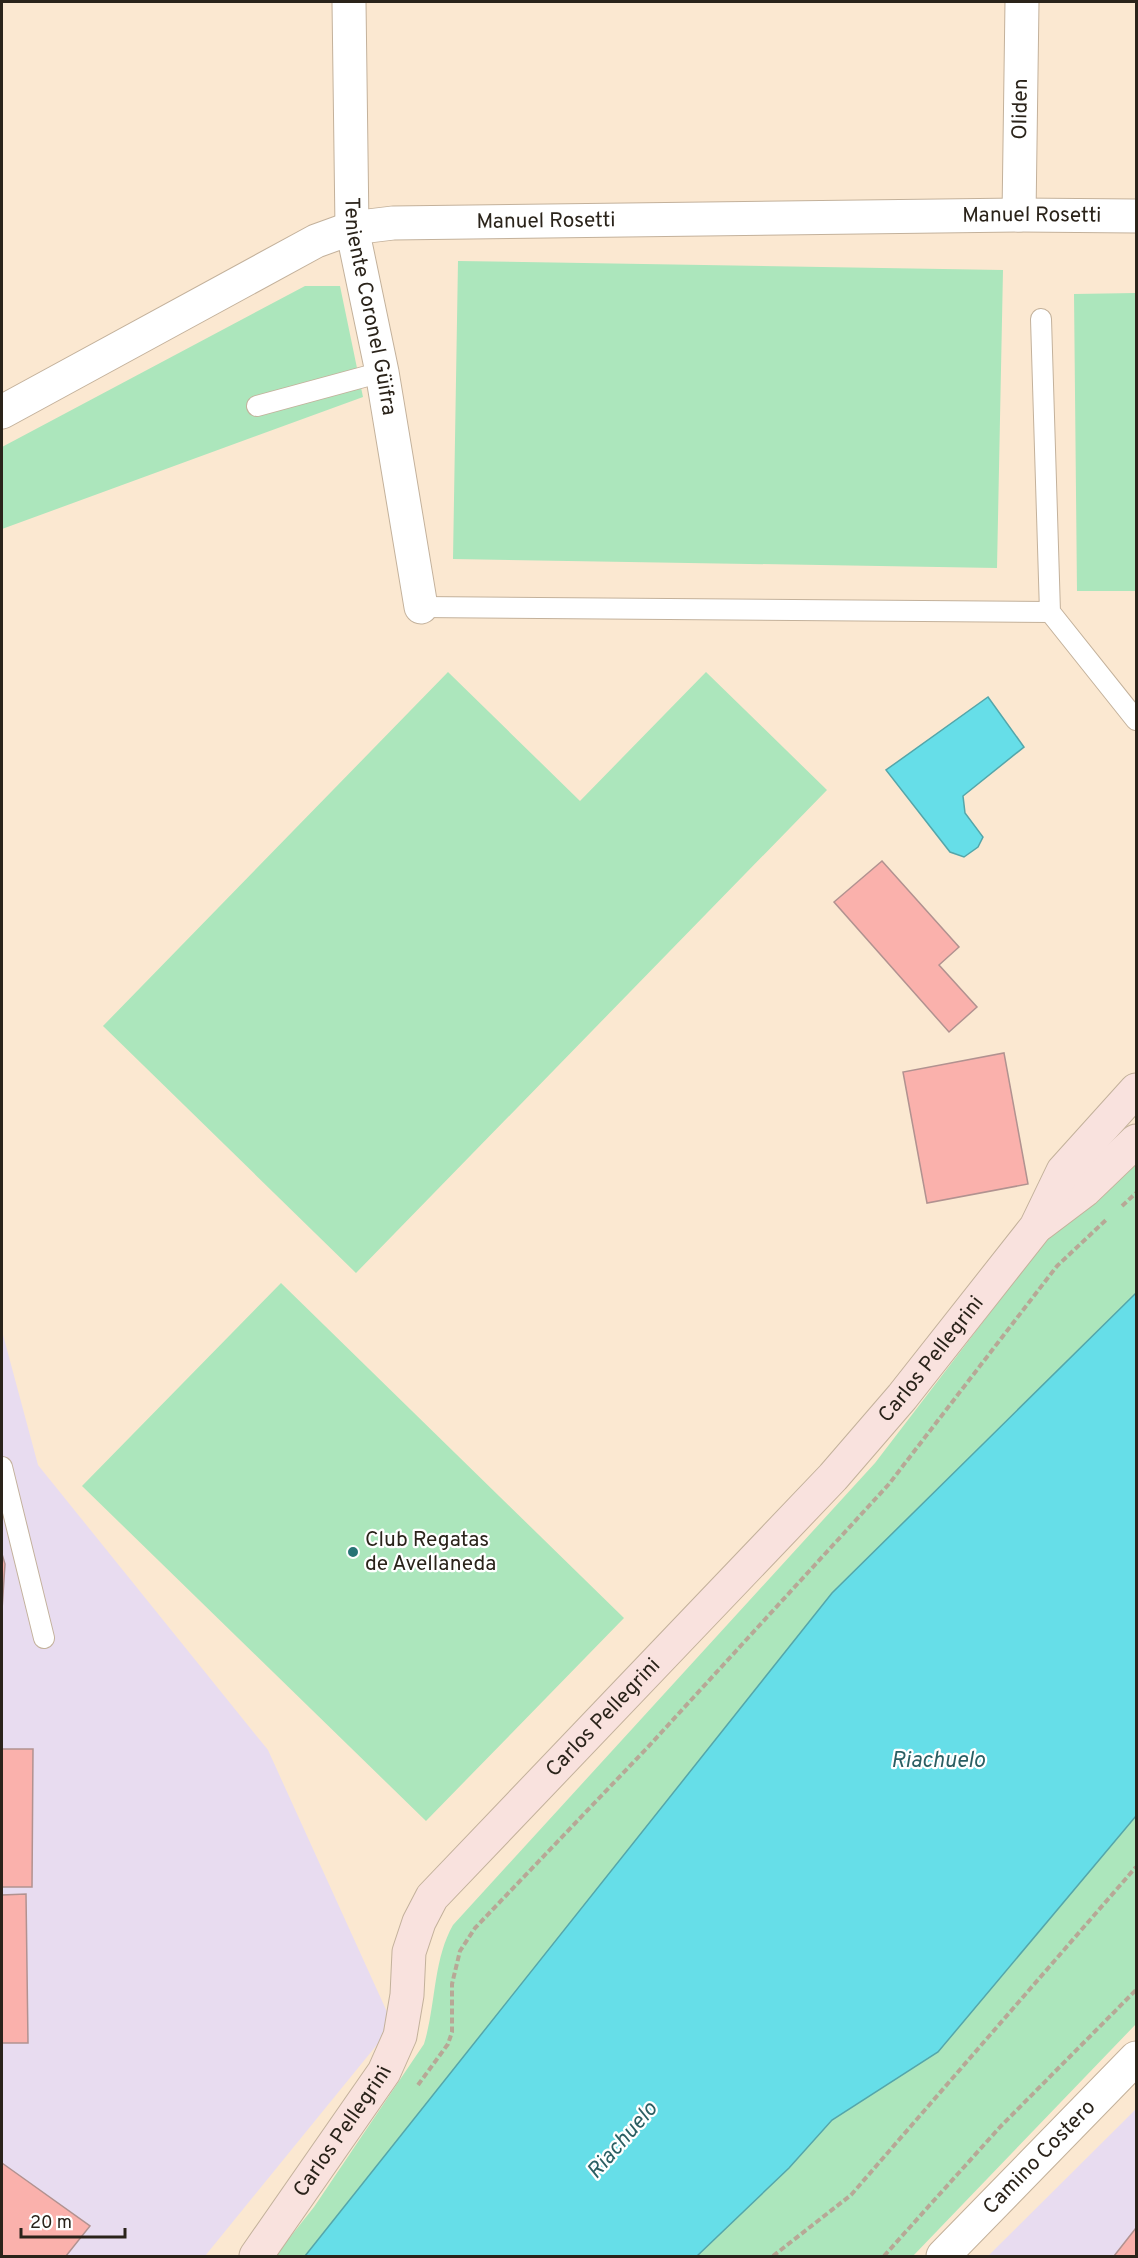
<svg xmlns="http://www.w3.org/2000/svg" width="1138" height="2258" font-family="Overpass,sans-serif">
<rect width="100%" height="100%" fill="#fbe8d1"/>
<path fill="#e8dcf0" d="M 2,1331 L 38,1465 L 268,1750 L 393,2025 L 205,2256 L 2,2256 Z
M 1136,2109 L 1136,2256 L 988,2256 Z"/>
<path fill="#ace6bc" d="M 458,261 L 1003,270 L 997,568 L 453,559 Z
M 305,286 L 340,286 L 363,397 L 2,529 L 2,447 Z
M 1136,293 L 1136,591 L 1077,591 L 1074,294 Z
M 448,672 L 580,801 L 706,672 L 827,790 L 356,1273 L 103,1026 Z
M 1136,1156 L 1136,1293 L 832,1593 L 305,2256 L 275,2256 L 314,2207 L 424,2044 C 436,2005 433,1960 453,1925 L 875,1463 L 1045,1241 Z
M 281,1283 L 624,1618 L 426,1821 L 82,1486 Z
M 1136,1816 L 1136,2024 L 913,2256 L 697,2256 L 789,2168 L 832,2120 L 938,2052 Z"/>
<path fill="#66dee8" stroke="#54a6aa" stroke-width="1.5" d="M 988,697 L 1024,747 L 963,796 L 965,813 L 983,837 L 978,847 L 964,857 L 950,852 L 886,770 Z
M 1136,1293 L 1136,1816 L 938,2052 L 832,2120 L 789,2168 L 697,2256 L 305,2256 L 832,1593 Z"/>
<path fill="#fab1ac" stroke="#b19290" stroke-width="1.5" d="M 882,861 L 959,947 L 939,965 L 977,1007 L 949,1032 L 834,902 Z
M 1004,1053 L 1028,1184 L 927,1203 L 903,1072 Z
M 2,1554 L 5,1564 L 2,1610 Z
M 2,1749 L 33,1749 L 32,1887 L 2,1887 Z
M 26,1894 L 28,2043 L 2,2043 L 2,1895 Z
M 2,2163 L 90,2226 L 66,2256 L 2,2256 Z
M 1136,2228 L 1136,2256 L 1114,2256 Z"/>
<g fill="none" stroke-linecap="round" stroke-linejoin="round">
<g stroke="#c3b19b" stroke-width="22">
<path id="lane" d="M 1041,319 L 1050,612
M 257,406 L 382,372
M 421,607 L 1050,612 L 1136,720
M 2,1467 L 44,1638"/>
</g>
<g stroke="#c3b19b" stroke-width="35">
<g id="street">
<path id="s1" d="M 349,2 L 352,228 L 382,372 L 421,607"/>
<path id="s2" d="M 1019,215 L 1022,2"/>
<path id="s3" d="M 2,412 L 316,241 L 352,228 L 393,223 L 1019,215 L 1136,216"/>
<path id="s4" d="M 943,2256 L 1136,2058"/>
</g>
</g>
<g stroke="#c3b19b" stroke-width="35">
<g id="secondary">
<path d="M 1040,1224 L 1085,1190 L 1136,1141"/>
<path id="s5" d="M 256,2256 L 384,2072 L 400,2036 L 407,1995 L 409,1952 L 419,1922 L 432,1897 L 833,1477 L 902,1397 L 1036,1227 L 1063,1171 L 1136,1090"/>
</g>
</g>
<path stroke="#b7a896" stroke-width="4" stroke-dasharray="6 3" stroke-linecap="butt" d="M 1122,1206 L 1136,1193
M 418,2085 L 448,2044 L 452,2032 L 452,1984 L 460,1951 L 475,1928 L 648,1747 L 889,1484 L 1057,1266 L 1107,1219
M 773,2256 L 851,2195 L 1136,1867
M 884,2256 L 1000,2127 L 1136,1990"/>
<use href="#lane" stroke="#fff" stroke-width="20"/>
<use href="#street" stroke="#fff" stroke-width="33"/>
<use href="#secondary" stroke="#f9e2de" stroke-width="33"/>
</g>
<circle fill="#287375" stroke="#fff" stroke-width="2" cx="353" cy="1552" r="6"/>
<g text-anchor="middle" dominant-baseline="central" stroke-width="4.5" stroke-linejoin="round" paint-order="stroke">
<g font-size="21" fill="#2a231a" stroke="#fff">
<text stroke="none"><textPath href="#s2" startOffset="106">Oliden</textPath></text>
<text stroke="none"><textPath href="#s3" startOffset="1076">Manuel Rosetti</textPath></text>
<text stroke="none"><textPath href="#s3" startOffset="590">Manuel Rosetti</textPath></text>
<text stroke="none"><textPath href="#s1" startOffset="306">Teniente Coronel Güifra</textPath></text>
<text stroke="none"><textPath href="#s5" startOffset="1142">Carlos Pellegrini</textPath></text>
<text stroke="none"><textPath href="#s5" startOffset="656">Carlos Pellegrini</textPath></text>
<text stroke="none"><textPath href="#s5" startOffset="152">Carlos Pellegrini</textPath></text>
<text stroke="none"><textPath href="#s4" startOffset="138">Camino Costero</textPath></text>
</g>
<g font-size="21" fill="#2a231a" stroke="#fff" text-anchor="start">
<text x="365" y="1540">Club Regatas<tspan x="365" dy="24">de Avellaneda</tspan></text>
</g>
<g font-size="22" font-style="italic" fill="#2b5f63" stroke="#fff">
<text x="938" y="1761">Riachuelo</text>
<text transform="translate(623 2141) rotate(-49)">Riachuelo</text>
</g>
</g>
<rect width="1138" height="2258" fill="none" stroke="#2a231a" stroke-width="6"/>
<path d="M21 2228v9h104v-9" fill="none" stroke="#2a231a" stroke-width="3"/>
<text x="30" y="2228" font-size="18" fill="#2a231a" stroke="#ffffff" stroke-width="4.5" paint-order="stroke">20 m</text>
</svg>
